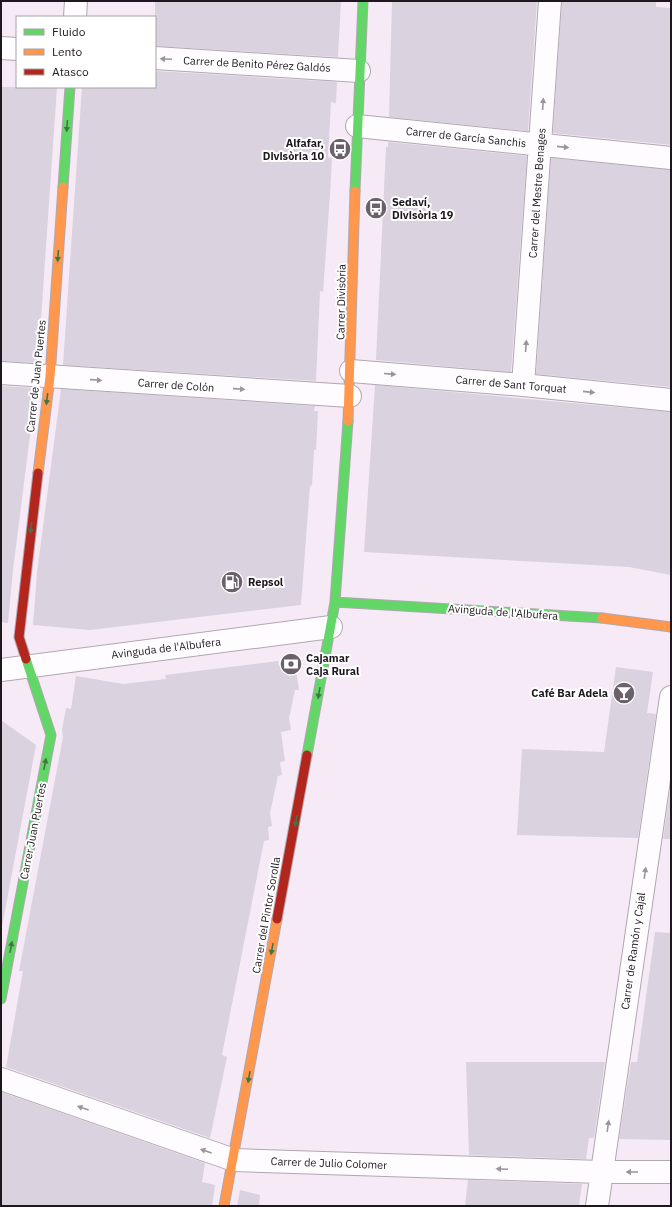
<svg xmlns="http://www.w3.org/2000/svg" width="672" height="1207" font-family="'IBM Plex Sans',sans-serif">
<rect width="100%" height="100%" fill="#f6eaf7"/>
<path fill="#dad2de" d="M 155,1 L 341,1 L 338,57 L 155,46 Z
M 392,1 L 537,1 L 528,131 L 389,117 Z
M 562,1 L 656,1 L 656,7 L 671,8 L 671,145 L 553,133 Z
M 155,71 L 337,82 L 336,103 L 331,102 L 328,157 L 332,158 L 330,194 L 323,292 L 320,291 L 316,381 L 63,365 L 82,87 L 155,87 Z
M 1,87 L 57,87 L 38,363 L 1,361 Z
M 388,142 L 527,156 L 511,372 L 376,360 L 386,147 L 388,147 Z
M 551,158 L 671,170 L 671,387 L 536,374 Z
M 375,385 L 671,412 L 671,575 L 629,567 L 364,552 Z
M 1,386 L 36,388 L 13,570 L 8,623 L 1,622 Z
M 61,389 L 315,406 L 314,411 L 318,411 L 316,450 L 314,450 L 312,486 L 310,485 L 301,605 L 90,630 L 33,625 L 37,573 Z
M 278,661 L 279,666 L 295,663 L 299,690 L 295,690 L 289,718 L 291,730 L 281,732 L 285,761 L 280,762 L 282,775 L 278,776 L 270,813 L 272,826 L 268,827 L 269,840 L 264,841 L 222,1055 L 227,1057 L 210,1138 L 6,1067 L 23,971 L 19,971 L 63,737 L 62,730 L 66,708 L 71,709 L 76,676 L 123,684 L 166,679 L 165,675 Z
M 616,667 L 653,672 L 647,713 L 656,714 L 638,838 L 517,835 L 522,749 L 604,752 Z
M 1,720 L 36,745 L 1,932 Z
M 671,784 L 671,839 L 663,839 Z
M 655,932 L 671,933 L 671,1140 L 619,1139 L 631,1062 L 637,1062 Z
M 466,1062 L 605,1062 L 594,1138 L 589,1138 L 586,1159 L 469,1155 Z
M 1,1092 L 205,1163 L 202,1182 L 215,1185 L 212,1206 L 1,1206 Z
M 468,1180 L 582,1184 L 579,1206 L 465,1206 Z
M 240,1190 L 260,1195 L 259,1206 L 237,1206 Z"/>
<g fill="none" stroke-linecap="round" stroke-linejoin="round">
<g stroke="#b0a7b1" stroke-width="24">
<path id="street" d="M 75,17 L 76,1
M 1,48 L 17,49
M 155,58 L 359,71
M 357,126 L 671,158
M 351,371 L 523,385 L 671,400
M 1,373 L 350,396
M 523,385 L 550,1
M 1,670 L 331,627
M 1,1079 L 234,1160 L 601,1172 L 671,1172
M 597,1206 L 671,697"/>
</g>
<g stroke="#b0a7b1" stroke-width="11">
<path id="fast" d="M 63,187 L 70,87
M 355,191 L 363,1
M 335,602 L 602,618
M 307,755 L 335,602 L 348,421
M 1,999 L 51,735 L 26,659"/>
</g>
<g stroke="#b0a7b1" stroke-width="11">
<path id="slow" d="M 348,421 L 355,191
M 38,473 L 50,377 L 63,187
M 602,618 L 671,627
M 224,1206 L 277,919"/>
</g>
<g stroke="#b0a7b1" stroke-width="11">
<path id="jam" d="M 26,659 L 19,637 L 38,473
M 277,919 L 307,755"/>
</g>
<use href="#street" stroke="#fefcfe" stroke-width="22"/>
<use href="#fast" stroke="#63d668" stroke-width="9"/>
<use href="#slow" stroke="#ff974d" stroke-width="9"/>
<use href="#jam" stroke="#b3261e" stroke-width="9"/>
</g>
<defs><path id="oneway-solid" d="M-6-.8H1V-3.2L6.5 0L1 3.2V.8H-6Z"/></defs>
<g fill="#999599">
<use href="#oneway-solid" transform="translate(166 59) rotate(-177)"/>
<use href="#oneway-solid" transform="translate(543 104) rotate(-86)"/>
<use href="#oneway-solid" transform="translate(563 147) rotate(6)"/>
<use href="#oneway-solid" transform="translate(526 346) rotate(-86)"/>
<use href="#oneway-solid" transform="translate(390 374) rotate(5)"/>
<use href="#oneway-solid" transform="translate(96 380) rotate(4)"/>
<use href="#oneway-solid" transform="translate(239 389) rotate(4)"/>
<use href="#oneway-solid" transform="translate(589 392) rotate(6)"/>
<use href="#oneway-solid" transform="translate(645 873) rotate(-82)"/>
<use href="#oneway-solid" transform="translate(83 1108) rotate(-161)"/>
<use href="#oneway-solid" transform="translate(608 1126) rotate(-82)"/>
<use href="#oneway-solid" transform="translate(206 1151) rotate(-161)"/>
<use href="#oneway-solid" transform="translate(502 1169) rotate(-178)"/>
<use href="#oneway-solid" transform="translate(632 1172) rotate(-180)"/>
</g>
<g fill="#407643">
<use href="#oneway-solid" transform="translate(67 126) rotate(94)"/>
<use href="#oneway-solid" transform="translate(58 256) rotate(94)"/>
<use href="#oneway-solid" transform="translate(47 399) rotate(97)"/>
<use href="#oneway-solid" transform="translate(31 528) rotate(97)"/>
<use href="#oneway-solid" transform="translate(319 693) rotate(100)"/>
<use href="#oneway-solid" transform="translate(45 764) rotate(-79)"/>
<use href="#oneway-solid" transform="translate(296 821) rotate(100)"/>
<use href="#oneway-solid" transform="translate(11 947) rotate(-79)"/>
<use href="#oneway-solid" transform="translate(272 949) rotate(100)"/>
<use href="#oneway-solid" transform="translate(249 1077) rotate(100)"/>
</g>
<defs>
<g id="bus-disc" transform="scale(1.15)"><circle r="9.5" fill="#6a616a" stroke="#fff"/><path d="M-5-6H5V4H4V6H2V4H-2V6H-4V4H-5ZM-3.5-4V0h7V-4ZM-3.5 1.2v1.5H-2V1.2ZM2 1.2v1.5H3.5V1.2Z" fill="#fff"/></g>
<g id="fuel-disc" transform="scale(1.15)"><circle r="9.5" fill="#6a616a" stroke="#fff"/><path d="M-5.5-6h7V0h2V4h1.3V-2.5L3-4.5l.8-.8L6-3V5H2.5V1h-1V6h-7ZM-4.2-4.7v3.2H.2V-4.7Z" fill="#fff"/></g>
<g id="bank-disc" transform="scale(1.15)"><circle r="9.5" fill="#6a616a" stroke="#fff"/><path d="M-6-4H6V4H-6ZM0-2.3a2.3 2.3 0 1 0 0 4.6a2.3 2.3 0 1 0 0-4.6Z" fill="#fff"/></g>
<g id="bar-disc" transform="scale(1.15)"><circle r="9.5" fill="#6a616a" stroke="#fff"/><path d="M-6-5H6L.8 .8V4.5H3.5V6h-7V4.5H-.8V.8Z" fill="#fff"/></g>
</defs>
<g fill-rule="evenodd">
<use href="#bus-disc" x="340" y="149"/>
<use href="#bus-disc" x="376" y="208"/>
<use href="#fuel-disc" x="232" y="582"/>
<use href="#bank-disc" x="291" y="664"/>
<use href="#bar-disc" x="624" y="693"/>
</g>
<g text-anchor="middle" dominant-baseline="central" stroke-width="4" stroke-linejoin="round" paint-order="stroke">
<g font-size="11" fill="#1e171e" stroke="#fff">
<text transform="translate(257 64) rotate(3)">Carrer de Benito Pérez Galdós</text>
<text transform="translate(466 137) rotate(6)">Carrer de García Sanchis</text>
<text transform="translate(537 193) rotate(-86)">Carrer del Mestre Benages</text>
<text transform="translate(341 302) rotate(-89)">Carrer Divisòria</text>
<text transform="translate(36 376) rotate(-84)">Carrer de Juan Puertes</text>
<text transform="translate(511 384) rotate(5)">Carrer de Sant Torquat</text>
<text transform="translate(176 385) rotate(4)">Carrer de Colón</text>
<text transform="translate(503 612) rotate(4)">Avinguda de l'Albufera</text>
<text transform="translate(166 648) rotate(-7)">Avinguda de l'Albufera</text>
<text transform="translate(33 831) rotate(-79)">Carrer Juan Puertes</text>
<text transform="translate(266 915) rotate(-80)">Carrer del Pintor Sorolla</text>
<text transform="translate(633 951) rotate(-82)">Carrer de Ramón y Cajal</text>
<text transform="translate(329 1163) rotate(2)">Carrer de Julio Colomer</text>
</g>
<g font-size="11" font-weight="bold" fill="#1e171e" stroke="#fff" text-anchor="start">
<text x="324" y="143" text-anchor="end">Alfafar,<tspan x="324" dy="13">Divisòria 10</tspan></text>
<text x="392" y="202">Sedaví,<tspan x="392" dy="13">Divisòria 19</tspan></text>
<text x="248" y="582">Repsol</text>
<text x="306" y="658">Cajamar<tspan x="306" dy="13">Caja Rural</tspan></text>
<text x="608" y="693" text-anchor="end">Café Bar Adela</text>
</g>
</g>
<rect width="672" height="1207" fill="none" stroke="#1e171e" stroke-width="4"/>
<rect x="16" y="16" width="140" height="72" fill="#ffffff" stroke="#a5a2a5"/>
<rect x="24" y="29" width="20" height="6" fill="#63d668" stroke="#a5a2a5"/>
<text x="52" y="36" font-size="12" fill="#1e171e">Fluido</text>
<rect x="24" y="49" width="20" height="6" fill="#ff974d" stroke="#a5a2a5"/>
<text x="52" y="56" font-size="12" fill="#1e171e">Lento</text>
<rect x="24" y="69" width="20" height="6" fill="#b3261e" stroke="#a5a2a5"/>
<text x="52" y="76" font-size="12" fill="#1e171e">Atasco</text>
</svg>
